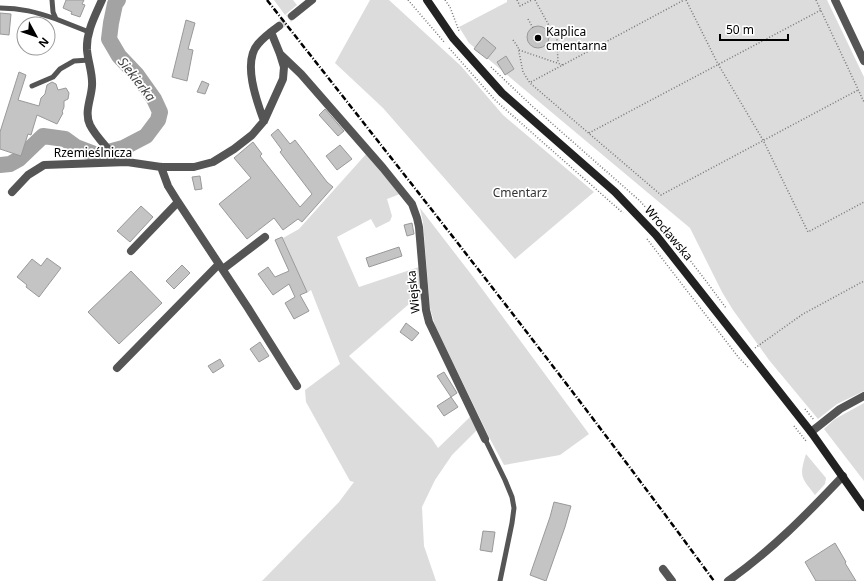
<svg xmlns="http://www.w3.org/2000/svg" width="864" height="581" font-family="'Noto Sans',sans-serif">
<rect width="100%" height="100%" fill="#fff"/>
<path fill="#dcdcdc" d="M 274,0 L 293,0 L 297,5 L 285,15 Z
M 370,0 L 389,0 L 461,66 L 503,115 L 594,192 L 515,259 L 383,108 L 335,63 Z
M 507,0 L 827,0 L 864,77 L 864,391 L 837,404 L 818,419 L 769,360 L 733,310 L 722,292 L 690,228 L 469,43 L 459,27 L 507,2 Z
M 367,153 L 400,194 L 387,199 L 392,216 L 390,221 L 376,228 L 371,219 L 337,237 L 359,287 L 419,267 L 422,299 L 409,304 L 349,356 L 432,439 L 438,448 L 470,417 L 477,430 L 452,455 L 435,480 L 422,507 L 424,546 L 436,581 L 262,581 L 339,502 L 354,482 L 350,481 L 306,402 L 305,390 L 340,364 L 311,290 L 307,293 L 283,238 L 299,229 Z
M 420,208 L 474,278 L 589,434 L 560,455 L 504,465 L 489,437 L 435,325 L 430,308 L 423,222 Z
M 864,403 L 864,481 L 824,429 L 835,419 Z
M 806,454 L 826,478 L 825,484 L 815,495 C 801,477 799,477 806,454 Z"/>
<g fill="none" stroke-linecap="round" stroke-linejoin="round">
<path stroke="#a3a3a3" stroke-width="16" d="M 0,165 L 10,164 L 19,159 L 43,136 L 65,139 L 76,147 L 97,155 L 123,148 L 146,136 L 158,120 L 160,112 L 154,99 L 137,75 L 119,56 L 109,39 L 111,23 L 115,4 L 118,0"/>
</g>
<path fill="#c4c4c4" stroke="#999" d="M 66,0 L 84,0 L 82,4 L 85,5 L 80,17 L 71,14 L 72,12 L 63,8 Z
M 0,13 L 11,14 L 9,35 L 0,34 Z
M 186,20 L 195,23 L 188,49 L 193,50 L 187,81 L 172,77 Z
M527 37a11 11 0 1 1 22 0a11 11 0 1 1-22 0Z
M 483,37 L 496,48 L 487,59 L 474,49 Z
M 506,56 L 514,69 L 505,75 L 497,62 Z
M 19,72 L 26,75 L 18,100 L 39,106 L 41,98 L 45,94 L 47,85 L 52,82 L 56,84 L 58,90 L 66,88 L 69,93 L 68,99 L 64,101 L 64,107 L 62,112 L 63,113 L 57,124 L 37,115 L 31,135 L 28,134 L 21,156 L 0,149 L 0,132 Z
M 202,81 L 209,84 L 205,94 L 197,92 Z
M 325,109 L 344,131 L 338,136 L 319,115 Z
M 278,129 L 290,144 L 295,140 L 327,182 L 333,187 L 302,222 L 298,219 L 283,230 L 274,218 L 247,239 L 219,204 L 251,178 L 234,158 L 253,142 L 262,154 L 260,156 L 300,207 L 312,194 L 280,152 L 282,150 L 271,135 Z
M 340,145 L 352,159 L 337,170 L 326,156 Z
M 200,176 L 202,189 L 195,190 L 192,177 Z
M 141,206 L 153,217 L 130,242 L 117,231 Z
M 412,223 L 414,234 L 407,236 L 404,225 Z
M 282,237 L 307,292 L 300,295 L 309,311 L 294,319 L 285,303 L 295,297 L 289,284 L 273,295 L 258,274 L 268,267 L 275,277 L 289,271 L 275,240 Z
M 399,247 L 402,256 L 369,267 L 366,258 Z
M 47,258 L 61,268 L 39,297 L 26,287 L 27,285 L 17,277 L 32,259 L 41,266 Z
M 182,265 L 190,273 L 174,289 L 166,281 Z
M 131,271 L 162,303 L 119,344 L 88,312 Z
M 406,323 L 419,333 L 412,341 L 400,332 Z
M 260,342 L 269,356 L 259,362 L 250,349 Z
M 220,359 L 224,366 L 213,373 L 208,366 Z
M 444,372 L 457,393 L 451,397 L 437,376 Z
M 451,397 L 458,407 L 444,416 L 437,406 Z
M 554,502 L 571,506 L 565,527 L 546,581 L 530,575 L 550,517 Z
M 483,531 L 495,532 L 492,552 L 480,550 Z
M 835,543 L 846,562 L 845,563 L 856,581 L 816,581 L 805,562 Z"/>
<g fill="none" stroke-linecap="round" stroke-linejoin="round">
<path stroke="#d9d9d9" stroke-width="8" stroke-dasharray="8 4" stroke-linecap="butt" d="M 279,26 L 292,16"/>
<path stroke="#777" stroke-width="1.5" stroke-dasharray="1 2" stroke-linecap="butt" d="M 408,0 L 445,43
M 445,0 L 450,7 L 459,31
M 517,0 L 520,6 L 532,0
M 535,0 L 557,40 L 558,63
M 686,0 L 718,64 L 763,140 L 808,232 L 864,202
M 816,0 L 864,102
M 528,19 L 533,28
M 513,40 L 518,47 L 523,72 L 530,83 L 661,195 L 858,90
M 449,48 L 496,101 L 623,213
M 519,50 L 563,65
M 491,67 L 531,105 L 640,201 L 672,237 L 706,281 L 726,308
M 531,82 L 684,0
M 589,133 L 821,10
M 647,239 L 739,358 L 748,367
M 755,348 L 803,314 L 864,281
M 805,409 L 814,420
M 794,426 L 806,441"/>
<path stroke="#555" stroke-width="5" d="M 52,0 L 53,12 L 56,19 L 89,32
M 0,8 C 21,8 36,12 56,19
M 32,86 L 53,77 L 60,69 L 74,61 L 89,60
M 485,439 L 505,480 L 512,497 L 514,508 L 512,523 L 500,581"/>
<path stroke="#555" stroke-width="8" d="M 102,0 C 95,16 86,32 87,50 C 88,62 93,74 92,86 C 91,100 84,112 90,125 C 97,139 110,149 118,162
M 835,0 L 864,61
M 292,16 L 312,0
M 280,54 L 301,74 L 383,168 L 412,204 L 417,218 L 419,227 L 426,310 L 429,322 L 485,439
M 264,121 C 257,102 242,62 258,44 C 264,37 272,31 279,26
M 161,167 L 168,186 L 178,202 L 248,308 L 297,386
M 12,192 L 28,175 L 44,165 L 127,162 L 161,167 L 194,167 L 213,162 L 234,149 L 252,135 L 264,121 L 283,79 L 284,67 L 280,54 L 271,32
M 131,251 L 178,202
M 223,269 L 265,237
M 117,368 L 219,264
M 811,432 L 840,409 L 864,396
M 663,569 L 672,581
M 728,581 C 771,551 807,514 843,476"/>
<path stroke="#222" stroke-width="8" d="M 427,0 L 453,38 L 502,93 L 615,192 L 656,235 L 811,432 L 864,507"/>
<path stroke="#000" stroke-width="2.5" stroke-dasharray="6 2 1 2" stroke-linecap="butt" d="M 267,0 C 418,192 570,384 714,581"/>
</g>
<circle fill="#000" stroke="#fff" stroke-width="1.5" cx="538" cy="38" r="4"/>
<g text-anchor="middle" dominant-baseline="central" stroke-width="3.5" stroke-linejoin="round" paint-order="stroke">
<g font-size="12" fill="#000" stroke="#fff" text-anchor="start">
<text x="546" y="31">Kaplica<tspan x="546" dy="14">cmentarna</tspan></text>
</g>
<g font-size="12" fill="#000" stroke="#fff">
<text x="93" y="152">Rzemieślnicza</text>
<text transform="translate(669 233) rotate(50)">Wrocławska</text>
<text transform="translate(413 292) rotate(-96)">Wiejska</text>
</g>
<g font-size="12" fill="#333" stroke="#fff">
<text x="520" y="192">Cmentarz</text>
</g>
<g font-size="13" font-style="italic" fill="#444" stroke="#fff">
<text transform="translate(137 79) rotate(52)">Siekierka</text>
</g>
</g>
<g transform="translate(36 36) rotate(130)"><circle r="19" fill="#ffffff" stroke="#999999"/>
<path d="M0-3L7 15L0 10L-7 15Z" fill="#000000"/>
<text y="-6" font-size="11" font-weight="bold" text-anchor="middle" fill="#000000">N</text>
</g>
<path d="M720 34v6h68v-6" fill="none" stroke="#000000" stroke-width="2"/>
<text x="726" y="34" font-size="12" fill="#000000" stroke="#ffffff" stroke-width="3" paint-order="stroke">50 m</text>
</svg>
